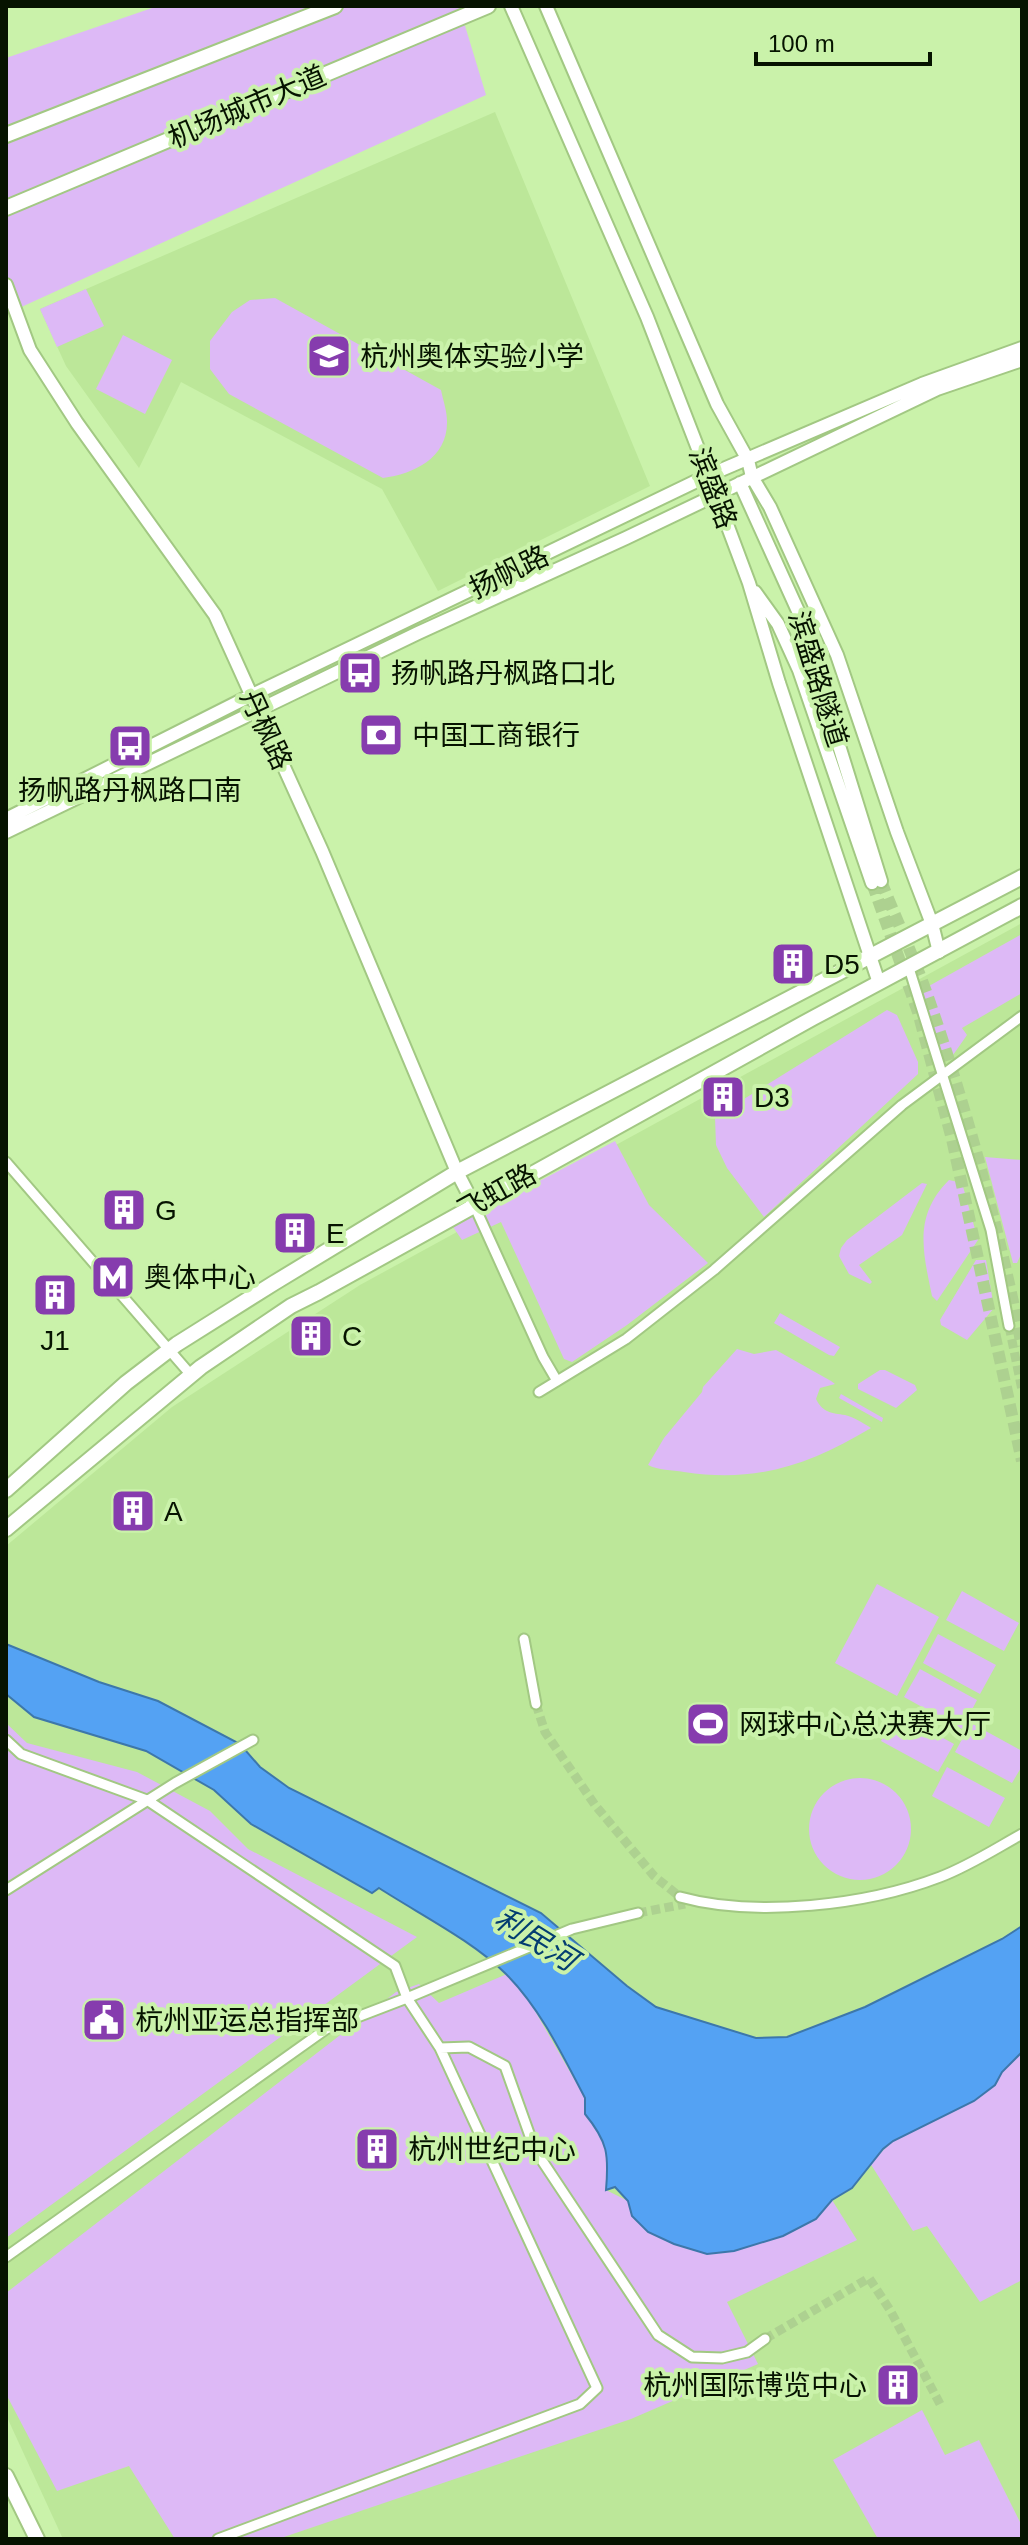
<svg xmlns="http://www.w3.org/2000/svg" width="1028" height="2545" font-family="Arial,'Noto Sans SC',sans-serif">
<rect width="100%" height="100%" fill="#caf2aa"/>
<path fill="#bce799" d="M 495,112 L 650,486 L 438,591 L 382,489 L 181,382 L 139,468 L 66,366 L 40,309 Z
M 1022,923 L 1022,2539 L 63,2539 L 6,2415 L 6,1546 L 172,1407 L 360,1285 Z"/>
<path fill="#ddb9f6" d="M 158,6 L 459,6 L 486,95 L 6,314 L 6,58 Z
M 86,289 L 104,326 L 57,347 L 40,309 Z
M 275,298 L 441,390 C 443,400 447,411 447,421 C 448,458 414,474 383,478 L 229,394 L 210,369 L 210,341 L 232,312 L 250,300 Z
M 123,335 L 172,360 L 145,414 L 96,389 Z
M 1022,934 L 1022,993 L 962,1028 L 967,1035 L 953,1055 L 940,1052 L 920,991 Z
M 887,1010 L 897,1015 L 918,1062 L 918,1074 L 764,1217 L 727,1168 L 716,1145 L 715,1117 Z
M 615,1141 L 649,1205 L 708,1263 L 627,1325 L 572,1362 L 564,1359 L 501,1222 L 462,1240 L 453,1227 Z
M 985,1157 L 1022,1160 L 1022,1252 L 1017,1263 L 1013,1263 Z
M 949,1180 L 962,1183 L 978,1240 L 937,1301 L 932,1296 C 923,1252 913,1216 949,1180 Z
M 922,1183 L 927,1184 L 902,1235 L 859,1265 L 872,1282 L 870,1284 L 849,1274 L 839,1256 L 841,1248 L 847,1240 Z
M 976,1260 L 986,1260 L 994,1308 L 967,1340 L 941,1325 L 940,1320 Z
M 780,1313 L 840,1347 L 834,1356 L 829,1355 L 774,1323 Z
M 737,1349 L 754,1354 L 776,1350 L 831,1381 L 835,1384 L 820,1388 L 816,1399 C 823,1413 832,1413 845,1415 C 854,1417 863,1423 871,1428 C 809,1465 757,1483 684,1472 C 672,1470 658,1470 648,1465 L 664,1438 L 702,1392 L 703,1387 Z
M 880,1370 L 885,1370 L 915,1385 L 917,1390 L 896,1408 L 858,1389 L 858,1384 Z
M 841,1394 L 883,1418 L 882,1422 L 839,1398 Z
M 877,1584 L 939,1617 L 897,1696 L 835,1663 Z
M 962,1591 L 1019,1623 L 1004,1651 L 946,1620 Z
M 938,1634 L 996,1665 L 980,1694 L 923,1663 Z
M 920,1669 L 977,1700 L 962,1729 L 904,1697 Z
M 896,1712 L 954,1744 L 938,1772 L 881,1741 Z
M 6,1723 L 27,1743 L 137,1772 L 210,1811 L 248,1849 L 417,1937 L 6,2238 Z
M 971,1723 L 1022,1751 L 1022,1766 L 1012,1783 L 955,1752 Z
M 947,1767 L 1005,1798 L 989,1827 L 932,1796 Z
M809 1829a51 51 0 1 1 102 0a51 51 0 1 1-102 0Z
M 507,1974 L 531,2004 L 585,2098 L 585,2114 C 611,2144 608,2152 606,2190 L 628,2201 L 632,2216 L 734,2251 L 783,2236 L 816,2219 L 832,2200 L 857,2240 L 727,2302 L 758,2364 L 631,2419 L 278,2539 L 175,2539 L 129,2466 L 57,2491 L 6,2394 L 6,2293 L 396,1992 L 419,1984 L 439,2003 Z
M 1022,2052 L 1022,2280 L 980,2302 L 927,2226 L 913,2231 L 870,2163 L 893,2141 L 974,2100 L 995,2085 L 1002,2072 Z
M 922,2410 L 945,2455 L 979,2440 L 1022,2526 L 1022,2539 L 878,2539 L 833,2460 Z"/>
<path fill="#54a2f3" stroke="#3d77aa" stroke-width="2" d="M 6,1644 L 99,1682 L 158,1701 L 240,1744 L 260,1767 L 289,1788 L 541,1913 L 627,1986 L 656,2007 L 756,2038 L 787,2037 L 865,2007 L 1002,1939 L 1022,1926 L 1022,2052 L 1002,2072 L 995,2085 L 974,2101 L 893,2141 L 883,2149 L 852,2188 L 832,2200 L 816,2219 L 783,2236 L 734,2251 L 707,2254 L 674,2244 L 648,2232 L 632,2216 L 628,2201 L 615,2187 L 606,2190 C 609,2155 608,2142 585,2114 L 585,2098 C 563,2056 540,2008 506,1974 C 473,1941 419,1914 379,1888 L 372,1893 L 251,1824 L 214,1790 L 146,1751 L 34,1717 L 6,1694 Z"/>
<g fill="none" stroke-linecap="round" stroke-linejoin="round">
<path stroke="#add190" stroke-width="9" stroke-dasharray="9 4.5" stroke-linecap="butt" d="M 1009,1326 L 1022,1390
M 536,1704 L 545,1732 L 595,1805 L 654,1876 L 680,1897
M 638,1913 L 685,1904
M 765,2339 L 869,2278 L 890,2310 L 940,2404"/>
<path stroke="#add190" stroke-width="12" stroke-dasharray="12 6" stroke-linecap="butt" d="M 881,881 C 897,921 915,960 929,1000 C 968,1113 999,1229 1022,1346
M 872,883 L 918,1012 L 952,1139 L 1022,1461"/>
<g stroke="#a2c883" stroke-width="13">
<path id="street" d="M 909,968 L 991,1230 L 1009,1326
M 6,1162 L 191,1375
M 474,1205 L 543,1357 L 557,1381
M 539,1392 L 626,1339 L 714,1270 L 902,1105 L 1022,1016
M 524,1639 L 536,1704
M 6,1740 L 21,1754 L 147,1800 L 395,1966 L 407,1998 L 440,2048 L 597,2388 L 580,2404 L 218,2539
M 6,1890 L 175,1783 L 253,1740
M 680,1897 C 756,1918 867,1905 940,1877 C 969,1866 995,1849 1022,1834
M 440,2048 L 469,2047 L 505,2066 L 535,2150 L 658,2335 L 692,2357 L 722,2358 L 747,2352 L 765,2339
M 6,2257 L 326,2029 L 407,1998 L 572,1929 L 638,1913"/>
</g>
<g stroke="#a2c883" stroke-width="16">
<path id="secondary" d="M 511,6 L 647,317 L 716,495 L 749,583 L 779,683 L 879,983
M 546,6 L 717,404 L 748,460 L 752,477 L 770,507 L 837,655 L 897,832 L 932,924 L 939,952
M 6,285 L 30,350 L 77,423 L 215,615 L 322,851 L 457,1172 L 474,1205
M 740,483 L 803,622 L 819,681 L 881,881
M 755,592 L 778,624 L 799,670 L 872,883
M 6,819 L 250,696 L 707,476 L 922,384 L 1022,348
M 6,832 L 418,633 L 626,538 L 937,389 L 1022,360"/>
</g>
<g stroke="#a2c883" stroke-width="18">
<path id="primary" d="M 6,135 L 335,6
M 6,208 L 488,6
M 6,1490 L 126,1383 L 177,1344 L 274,1283 L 457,1172 L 1022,877
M 6,1529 L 201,1367 L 291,1306 L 319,1292 L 813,1018 L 1022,906
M 6,2476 L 37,2539"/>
</g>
<use href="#street" stroke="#fff" stroke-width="9"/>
<use href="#secondary" stroke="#fff" stroke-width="12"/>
<use href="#primary" stroke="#fff" stroke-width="14"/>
</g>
<defs>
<g id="school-square" transform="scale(2.3)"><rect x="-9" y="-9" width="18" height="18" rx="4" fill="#863cae" stroke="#caf2aa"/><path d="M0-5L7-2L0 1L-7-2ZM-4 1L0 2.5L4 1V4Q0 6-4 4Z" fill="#fff"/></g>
<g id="bus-square" transform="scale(2.3)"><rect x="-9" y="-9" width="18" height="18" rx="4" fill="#863cae" stroke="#caf2aa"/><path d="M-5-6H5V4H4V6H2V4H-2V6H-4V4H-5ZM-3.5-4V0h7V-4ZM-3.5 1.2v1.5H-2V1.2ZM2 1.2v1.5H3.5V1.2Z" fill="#fff"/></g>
<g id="bank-square" transform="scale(2.3)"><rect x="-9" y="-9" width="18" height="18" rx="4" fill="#863cae" stroke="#caf2aa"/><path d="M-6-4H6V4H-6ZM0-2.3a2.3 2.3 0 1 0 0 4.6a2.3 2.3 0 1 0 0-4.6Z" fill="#fff"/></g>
<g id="building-square" transform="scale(2.3)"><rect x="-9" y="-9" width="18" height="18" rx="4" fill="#863cae" stroke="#caf2aa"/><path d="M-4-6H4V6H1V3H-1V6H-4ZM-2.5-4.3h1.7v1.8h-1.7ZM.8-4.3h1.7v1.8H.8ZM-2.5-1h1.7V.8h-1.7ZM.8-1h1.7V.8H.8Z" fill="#fff"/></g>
<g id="metro-square" transform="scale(2.3)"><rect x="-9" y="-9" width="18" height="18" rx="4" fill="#863cae" stroke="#caf2aa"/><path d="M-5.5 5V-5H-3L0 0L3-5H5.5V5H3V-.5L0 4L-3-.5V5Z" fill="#fff"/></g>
<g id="stadium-square" transform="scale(2.3)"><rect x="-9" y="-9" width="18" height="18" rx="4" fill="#863cae" stroke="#caf2aa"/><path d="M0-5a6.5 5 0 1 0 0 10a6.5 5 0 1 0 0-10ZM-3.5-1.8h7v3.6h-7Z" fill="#fff"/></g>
<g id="civic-square" transform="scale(2.3)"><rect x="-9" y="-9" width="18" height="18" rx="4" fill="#863cae" stroke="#caf2aa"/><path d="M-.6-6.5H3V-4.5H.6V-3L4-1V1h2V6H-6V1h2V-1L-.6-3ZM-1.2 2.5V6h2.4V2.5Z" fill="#fff"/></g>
</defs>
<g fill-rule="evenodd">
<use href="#school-square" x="329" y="356"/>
<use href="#bus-square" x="360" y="673"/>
<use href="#bank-square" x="381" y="735"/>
<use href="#bus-square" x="130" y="746"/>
<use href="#building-square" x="793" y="964"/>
<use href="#building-square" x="723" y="1097"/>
<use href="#building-square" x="124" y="1210"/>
<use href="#building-square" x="295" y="1233"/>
<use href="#metro-square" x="113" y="1277"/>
<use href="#building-square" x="55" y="1295"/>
<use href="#building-square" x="311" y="1336"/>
<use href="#building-square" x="133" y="1511"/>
<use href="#stadium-square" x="708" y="1724"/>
<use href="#civic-square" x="104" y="2020"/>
<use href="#building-square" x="377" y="2149"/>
<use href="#building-square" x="898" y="2385"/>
</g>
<g text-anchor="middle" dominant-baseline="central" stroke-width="8" stroke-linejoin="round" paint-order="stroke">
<g font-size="28" fill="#061300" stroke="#caf2aa">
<text transform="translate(247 107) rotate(-23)">机场城市大道</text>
<text transform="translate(713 488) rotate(69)">滨盛路</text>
<text transform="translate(509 572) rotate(-26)">扬帆路</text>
<text transform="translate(818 679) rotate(73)">滨盛路隧道</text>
<text transform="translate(266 730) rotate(65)">丹枫路</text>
<text transform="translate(497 1192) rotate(-29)">飞虹路</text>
</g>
<g font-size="28" fill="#061300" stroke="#caf2aa" text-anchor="start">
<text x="360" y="356">杭州奥体实验小学</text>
<text x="391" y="673">扬帆路丹枫路口北</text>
<text x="412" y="735">中国工商银行</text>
<text x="130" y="790" text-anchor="middle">扬帆路丹枫路口南</text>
<text x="824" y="964">D5</text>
<text x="754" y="1097">D3</text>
<text x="155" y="1210">G</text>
<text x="326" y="1233">E</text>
<text x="144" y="1277">奥体中心</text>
<text x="342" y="1336">C</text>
<text x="55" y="1340" text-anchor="middle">J1</text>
<text x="164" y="1511">A</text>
<text x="739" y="1724">网球中心总决赛大厅</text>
<text x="135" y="2020">杭州亚运总指挥部</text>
<text x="408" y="2149">杭州世纪中心</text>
<text x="867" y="2385" text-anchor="end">杭州国际博览中心</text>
</g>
<g font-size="30" font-style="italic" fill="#033d71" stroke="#caf2aa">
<text transform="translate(536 1939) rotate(32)">利民河</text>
</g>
</g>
<rect width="1028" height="2545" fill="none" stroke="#061300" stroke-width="16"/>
<path d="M756 52v12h174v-12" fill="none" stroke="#061300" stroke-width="4"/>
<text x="768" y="52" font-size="24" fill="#061300" stroke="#caf2aa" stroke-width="6" paint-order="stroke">100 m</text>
</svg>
